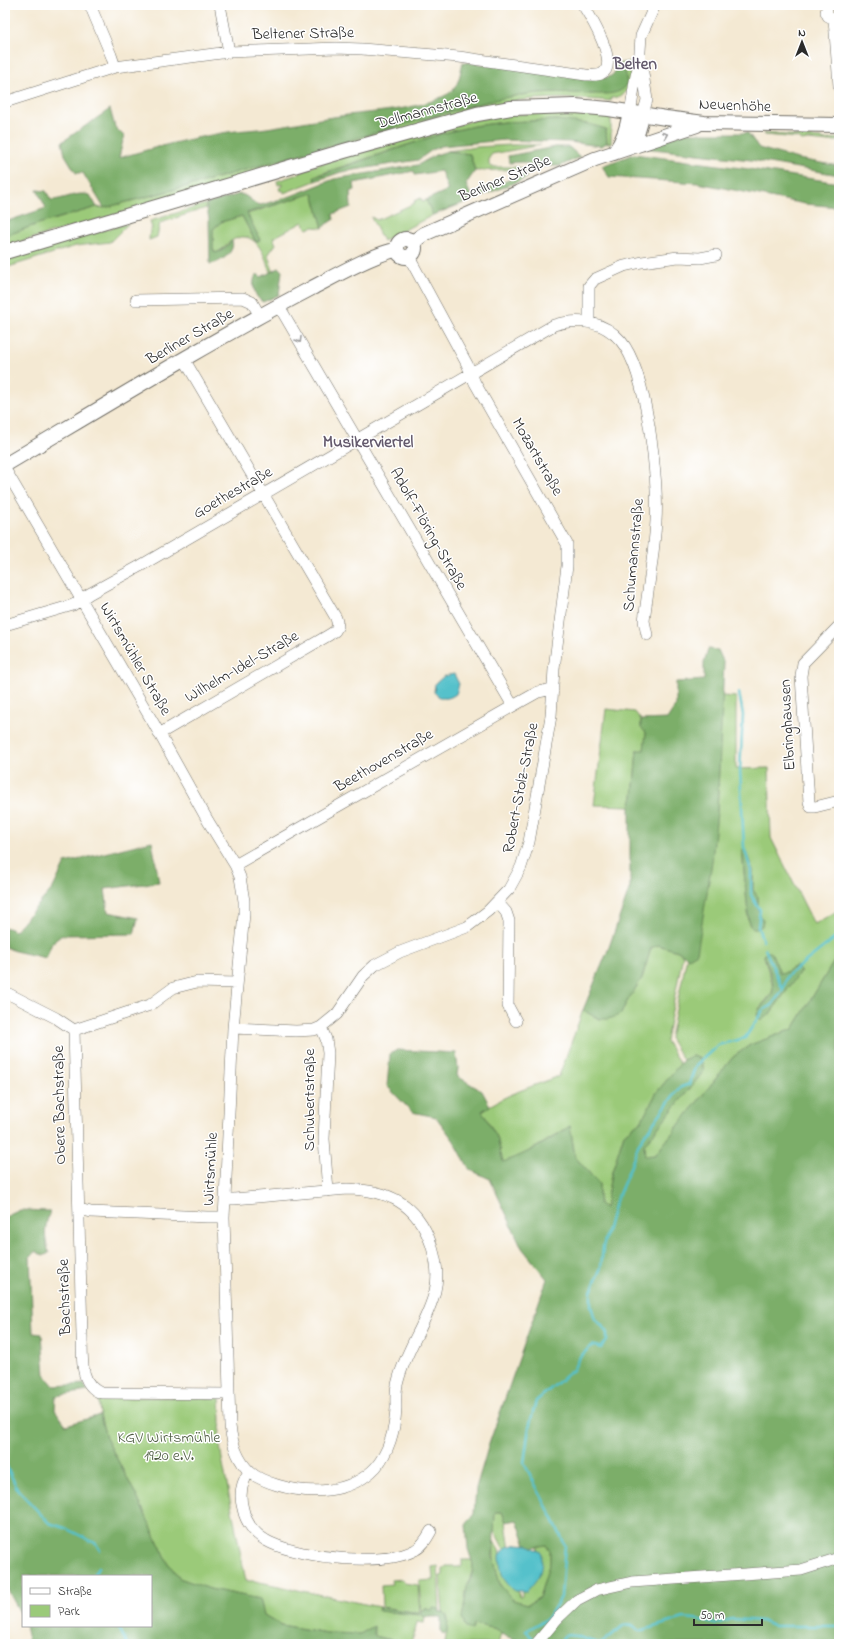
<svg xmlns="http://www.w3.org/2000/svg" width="844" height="1649" font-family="'Indie Flower',sans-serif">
<rect width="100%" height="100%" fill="#fff"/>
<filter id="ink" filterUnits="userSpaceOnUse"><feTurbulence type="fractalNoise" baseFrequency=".025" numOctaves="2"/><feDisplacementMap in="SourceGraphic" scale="8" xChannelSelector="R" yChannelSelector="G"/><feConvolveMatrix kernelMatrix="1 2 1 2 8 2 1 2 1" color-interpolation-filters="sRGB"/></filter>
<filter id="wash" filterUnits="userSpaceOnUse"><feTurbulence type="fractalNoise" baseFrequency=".012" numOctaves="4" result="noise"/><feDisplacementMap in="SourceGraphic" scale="16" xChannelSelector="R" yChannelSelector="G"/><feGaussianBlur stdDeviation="0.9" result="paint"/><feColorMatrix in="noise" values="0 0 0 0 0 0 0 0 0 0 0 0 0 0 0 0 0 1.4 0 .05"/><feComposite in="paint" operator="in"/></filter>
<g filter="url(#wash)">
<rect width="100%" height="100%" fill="#f4e9d3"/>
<path fill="#9bca79" stroke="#637a52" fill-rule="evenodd" d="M 631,61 C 630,80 634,96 611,98 L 611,101 C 578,98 546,97 513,101 L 5,246 L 5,236 L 38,224 L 97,207 L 104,208 L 199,183 L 466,107 L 506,97 L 537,93 L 569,92 L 592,94 L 627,85 L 625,68 L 627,62 Z
M 542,113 L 577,113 L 611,117 L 611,143 L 607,143 L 606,129 L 557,120 L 505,122 L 474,126 L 440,134 L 314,176 L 315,181 L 284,193 L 283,190 L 280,191 L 279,188 L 282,186 L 282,184 L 278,185 L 277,181 L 298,174 L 316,165 L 475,120 L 506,115 Z
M 764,133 L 822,138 L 823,140 L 839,138 L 839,142 L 838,141 L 829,141 L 829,142 L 808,140 L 802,141 L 798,138 L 765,135 Z
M 511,145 L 541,145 L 492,154 L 489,158 L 489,165 L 492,167 L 518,167 L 525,169 L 475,171 L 470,154 L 448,151 L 477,147 Z
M 313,193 L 323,228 L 313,227 L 307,229 L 303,222 L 273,238 L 276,244 L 268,255 L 273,271 L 270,272 C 266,258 256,229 235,239 C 227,242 224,250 215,253 L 213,249 L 213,229 L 221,222 L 242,216 L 255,241 L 260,240 L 247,214 Z
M 421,198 L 422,201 L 426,200 L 433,215 L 383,241 L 371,217 L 377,220 L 415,203 L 414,201 Z
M 206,204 L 206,208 L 160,223 L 157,237 L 149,240 L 150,230 L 152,229 L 150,221 Z
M 129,223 L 110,242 L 76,246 L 5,268 L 5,258 Z
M 722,696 L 736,697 L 736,769 L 769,768 L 771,838 L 814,924 L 839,910 L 839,953 L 793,1029 L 750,1045 L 733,1057 L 655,1155 L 644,1156 L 644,1145 L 704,1071 L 701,1059 L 692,1056 L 683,1060 L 670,1038 L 717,812 ZM 742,851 L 753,870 L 753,890 L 758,897 L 758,909 L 763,921 L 753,929 L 749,924 ZM 766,952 L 772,954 L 780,973 L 786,972 L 796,966 L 801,971 L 769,1015 L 758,1010 L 772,993 L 773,987 L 764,956 Z
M 606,709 L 635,712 L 641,720 L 641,728 L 646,733 L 644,751 L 637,750 L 633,797 L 630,806 L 594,805 Z
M 658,945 L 678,951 L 683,955 L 666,1041 L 680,1064 L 657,1092 L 642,1120 L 624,1134 L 611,1175 L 605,1208 L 599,1204 L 599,1184 L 575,1157 L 570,1126 C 548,1140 528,1154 503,1163 L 497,1137 L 482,1111 C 505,1094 534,1086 559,1076 L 583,1010 L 599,1019 L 621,1014 L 625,1005 L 642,978 L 651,948 Z
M 98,1397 L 220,1398 L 221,1421 L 219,1438 L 222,1459 L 246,1581 L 255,1581 L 379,1607 L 378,1611 L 422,1615 L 425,1617 L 424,1623 L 417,1622 L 412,1644 L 373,1636 L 374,1626 L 360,1634 L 327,1633 L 281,1625 L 264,1615 L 260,1599 L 210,1589 L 179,1578 L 168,1563 L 136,1495 L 106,1438 L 100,1415 Z
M 495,1512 L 502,1512 L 506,1522 L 512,1565 L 494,1530 Z
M 494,1541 L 514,1578 L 520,1597 L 522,1596 L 522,1590 L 535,1564 L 538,1546 L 546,1545 L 550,1550 L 550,1562 L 539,1598 L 528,1604 C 524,1603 517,1602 513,1600 C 495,1588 493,1560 494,1541 Z
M 462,1560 L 472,1560 C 475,1571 469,1577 467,1587 C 464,1598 466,1616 466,1628 L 472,1629 L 474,1624 L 497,1629 L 501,1634 L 498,1644 L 445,1644 L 448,1619 L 444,1612 L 443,1612 L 440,1576 L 443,1575 L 443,1570 L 446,1566 L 462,1566 Z
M 438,1566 L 440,1612 L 431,1610 L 421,1612 L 419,1581 L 433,1580 L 432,1567 Z
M 403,1579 L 404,1583 L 418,1585 L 420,1613 L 382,1607 L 381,1585 L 392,1584 L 391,1580 Z"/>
<path fill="#7cae69" stroke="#546c4a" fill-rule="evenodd" d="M 463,62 L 604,78 C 612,77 616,73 617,64 L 627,62 L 625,68 L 627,85 C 619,95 607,94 596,94 C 576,94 556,91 537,93 C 513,95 490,101 466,107 L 199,183 L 104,208 L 83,173 L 76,173 L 65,155 L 62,142 L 110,109 L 115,127 L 124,136 L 119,158 C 155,147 191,138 228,132 C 241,130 254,130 267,128 C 294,124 321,118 348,115 C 380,111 418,110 448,94 C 459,88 460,73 463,62 Z
M 557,120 L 589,124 L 606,129 L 607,143 L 601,146 L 569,142 L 505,140 L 441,146 L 432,150 L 418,160 L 341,172 L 315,181 L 314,177 L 440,134 L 474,126 L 505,122 Z
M 684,133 L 748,133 L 759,148 L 798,159 L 839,166 L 839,175 L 751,160 L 644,148 Z
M 555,147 L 569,147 L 580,157 L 560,166 L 536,166 L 522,162 L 509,163 L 508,156 Z
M 448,151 L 470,154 L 475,171 L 466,184 L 471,196 L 525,173 L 527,178 L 433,215 L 426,200 L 448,190 L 441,171 L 415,175 L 414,171 L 354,183 L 355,190 L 350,192 L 351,207 L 333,214 L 334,220 L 326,224 L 323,228 L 313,193 L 247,213 L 260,240 L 256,242 L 242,216 L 221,222 L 213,229 L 213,249 L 215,253 L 221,251 L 232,241 C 236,252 220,263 210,264 L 209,219 L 206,204 L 240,194 C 249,195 253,205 261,205 L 291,196 L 334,179 L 418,165 L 435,155 Z
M 634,154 L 749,169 L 839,183 L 839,207 L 805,204 L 698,183 L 609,177 L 602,166 Z
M 37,190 L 46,191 L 51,200 C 64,200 76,191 90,195 L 97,207 L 38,224 L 5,236 L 5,222 L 46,208 Z
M 279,268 L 282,271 L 279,295 L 263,302 C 254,298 251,283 256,275 L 259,275 L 261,277 Z
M 708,649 L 718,650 L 724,663 L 717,812 L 712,862 L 697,953 L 689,958 L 678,951 L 658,945 L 651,948 L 642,978 L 625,1005 L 621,1014 C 604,1023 598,1019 583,1010 L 608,950 L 630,887 L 630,806 L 633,797 L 637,750 L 644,750 L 646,733 L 641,728 L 641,720 L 667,719 L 676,705 L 676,682 L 704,680 L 704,662 Z
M 152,841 L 159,882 L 105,889 L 108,912 L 138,918 L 134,934 L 62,935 L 52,943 L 46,958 L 15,951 L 5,947 L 5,927 L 15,931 L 53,888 L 65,863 Z
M 745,849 L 753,870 L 753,890 L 758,897 L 758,909 L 763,921 L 762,926 L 757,929 L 753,929 L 749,924 L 742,850 Z
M 766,952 L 769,952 L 772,954 L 780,973 L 786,972 L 796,966 L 801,971 L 769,1015 L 761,1020 L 757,1016 C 758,1006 768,1002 772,993 C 776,985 767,965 764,956 Z
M 839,953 L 839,1644 L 539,1644 L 537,1641 L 513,1639 L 501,1634 L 497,1629 L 474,1624 L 472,1630 L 466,1628 L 462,1619 L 467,1587 L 472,1574 L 473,1564 L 468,1549 L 466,1525 L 474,1514 L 476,1488 L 489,1444 L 547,1279 L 522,1248 L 490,1179 L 470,1170 L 454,1141 L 436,1117 L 412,1112 L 387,1086 L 390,1054 L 397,1050 L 456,1053 L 458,1068 L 457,1076 L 482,1091 L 490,1106 L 482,1111 L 497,1137 L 503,1162 C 527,1154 549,1141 570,1126 L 575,1157 L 599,1184 L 599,1204 L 605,1208 L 611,1175 L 624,1134 L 642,1120 L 657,1092 L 683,1060 L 692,1056 L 701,1059 L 704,1071 L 644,1145 L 645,1156 L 655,1155 L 733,1057 L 750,1045 L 793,1029 ZM 495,1512 L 502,1512 L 506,1522 L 517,1520 L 527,1548 L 546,1545 L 550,1550 L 550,1562 L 539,1598 L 528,1604 L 513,1600 L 500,1585 L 493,1556 Z
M 20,1210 L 50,1211 C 44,1228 44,1236 49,1253 L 43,1256 L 36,1251 L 30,1256 L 33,1333 L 42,1334 L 45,1375 L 54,1386 L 84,1384 L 88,1391 L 56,1396 L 55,1410 L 66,1425 L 100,1415 L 106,1438 L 136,1495 L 168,1563 L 179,1578 L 210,1589 L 260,1599 L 264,1615 L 281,1625 L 327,1633 L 360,1634 L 374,1626 L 374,1636 L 409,1644 L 29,1644 L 25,1626 L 151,1626 L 151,1576 L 23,1576 L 23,1618 L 5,1585 L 5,1217 Z
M 379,1607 L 411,1612 L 421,1612 L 425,1608 L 431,1610 L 434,1608 L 439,1609 L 440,1612 L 444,1612 C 450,1617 447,1626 447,1633 L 443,1634 L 441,1632 L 441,1617 L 425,1617 L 422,1615 L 378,1611 Z"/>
<path fill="#54c1cb" stroke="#40767b" d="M 454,674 L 459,684 L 456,694 C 448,700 440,700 434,692 L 435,684 L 444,676 Z
M 518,1544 L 529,1545 L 542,1553 C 542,1573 540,1576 527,1591 L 515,1591 C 502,1580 500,1572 500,1555 L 507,1547 Z"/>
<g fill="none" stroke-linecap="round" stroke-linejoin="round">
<path stroke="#54c1cb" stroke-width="2.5" d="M 739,693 L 743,715 L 740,770 L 744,847 L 751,870 L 751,895 L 760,910 L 758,927 L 763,941
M 765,949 L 783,990
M 5,1463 L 18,1490 L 49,1523 L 65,1528 L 95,1543 L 100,1550
M 94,1576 L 98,1567
M 118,1626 L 127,1644
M 536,1640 L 526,1631 L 548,1618 L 561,1597 L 565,1545 L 553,1519 L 524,1463 L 529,1427 L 536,1401 L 573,1370 L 579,1358 L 592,1345 L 601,1348 L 607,1341 L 607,1331 L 595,1319 L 591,1306 L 591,1292 L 601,1267 L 603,1247 L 614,1206 L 630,1168 L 639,1143 L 679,1088 L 689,1084 L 696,1065 L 718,1045 L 745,1038 L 763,1010 L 771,1006 L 783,990 L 787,976 L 839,935
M 558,1644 L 565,1635 L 576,1636 L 600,1644
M 601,1644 L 624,1625 L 632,1626 L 640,1631 L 684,1618 L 695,1619 L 715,1624 L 732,1619 L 762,1621 L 773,1626 L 839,1626"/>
</g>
</g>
<g filter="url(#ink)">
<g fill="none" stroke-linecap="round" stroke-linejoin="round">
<g stroke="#716e66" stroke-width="12">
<path id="minor" d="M 90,5 L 111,55 L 115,67
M 220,5 L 229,52
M 828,5 L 826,12 L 828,16 L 834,19 L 839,18
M 834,19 L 839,86
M 5,102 L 115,67 L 229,52 L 336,48 L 362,49 L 459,57 L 586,75 C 591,75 597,76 601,74 C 621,66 590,16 583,5
M 630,112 C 634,97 633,80 639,66
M 643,114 L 647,100 L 643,73 L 639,66 L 641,36 L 655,5
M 136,300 L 243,298 L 252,302 L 260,316
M 279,306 L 513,706
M 589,322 L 589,286 L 595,279 L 624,266 L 642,262 L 678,257 L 700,258 L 716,255
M 5,469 L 154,724 L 208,821 L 235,865 L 240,877 L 244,901 L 244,914 L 233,1028 L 225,1199 L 224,1217 L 230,1426 C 232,1443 237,1460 250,1472 C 258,1479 267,1482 277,1485 C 310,1495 351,1494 376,1467 C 390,1450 395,1429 396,1408 C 396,1398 395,1390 398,1381 C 406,1349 427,1323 435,1291 C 439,1274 436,1260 431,1244 C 417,1203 388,1190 347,1189 L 234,1199 L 225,1199
M 5,625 L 73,605 L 89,594 L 140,566 L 554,325 C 579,318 604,321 621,341 C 647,372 659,480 656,521 C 654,555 648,588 644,621 L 647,635
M 839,626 L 803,663 L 801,676 L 809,802 L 811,807 L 815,807 L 839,801
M 159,734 L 329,635 L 335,631 L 338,626 L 336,618 L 184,359
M 235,865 L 513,706 L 538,692 L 553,689
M 498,903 L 506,912 L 509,921 L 508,1006 L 516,1021
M 5,992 L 56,1018 L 74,1030
M 321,1027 L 326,1039 L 328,1053 L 324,1139 L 328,1191
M 233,1028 L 296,1031 L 314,1030 L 321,1027 L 337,1014 L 363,976 L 375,965 L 400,952 L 467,927 L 488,911 L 509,889 L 521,867 L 529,842 L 551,716 L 554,669 L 567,566 L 567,544 L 475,383 L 467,364 L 409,257
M 74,1030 L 82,1335 C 83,1355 78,1384 101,1393 L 229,1394
M 74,1030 L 150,1005 L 173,988 L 197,982 L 237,983
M 79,1209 L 91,1212 L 207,1217 L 224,1217
M 249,1472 C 241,1483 239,1495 243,1509 C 246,1524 257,1537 271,1543 C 303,1558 384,1567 415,1550 C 423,1546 427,1538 431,1531
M 536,1644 L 557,1619 L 577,1600 L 596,1590 L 632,1582 L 801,1570 L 839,1558"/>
</g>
<g stroke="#716e66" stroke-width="16">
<path id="major" d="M 628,148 L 636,138 L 643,114
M 614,153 C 624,140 627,127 630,112
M397 248a9 9 0 1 1 18 0a9 9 0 1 1-18 0Z
M 413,242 L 424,234 L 595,159 L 697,125
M 5,252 L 344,151 L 477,114 L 511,108 L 575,106 L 609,109 L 666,118 L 704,123 L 839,125
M 5,465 C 106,405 207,343 312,288 C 331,278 377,252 397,250"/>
</g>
<use href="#minor" stroke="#fff" stroke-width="11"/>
<use href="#major" stroke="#fff" stroke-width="14"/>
</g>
<defs><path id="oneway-chevron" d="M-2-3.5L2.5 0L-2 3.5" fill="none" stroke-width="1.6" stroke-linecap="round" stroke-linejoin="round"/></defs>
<g stroke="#a0a0a0">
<use href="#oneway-chevron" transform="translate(665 135) rotate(-21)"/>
<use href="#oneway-chevron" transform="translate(299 340) rotate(60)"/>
</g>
</g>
<g text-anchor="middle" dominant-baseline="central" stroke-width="3" stroke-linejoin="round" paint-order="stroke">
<g font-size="16" fill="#2b2b2b" stroke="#fff">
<text transform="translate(303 34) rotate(-1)">Beltener Straße</text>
<text transform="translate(735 106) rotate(2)">Neuenhöhe</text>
<text transform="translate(427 111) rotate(-15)">Dellmannstraße</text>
<text transform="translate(505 179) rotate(-23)">Berliner Straße</text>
<text transform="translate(190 337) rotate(-30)">Berliner Straße</text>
<text transform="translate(537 457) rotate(60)">Mozartstraße</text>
<text transform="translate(233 493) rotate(-30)">Goethestraße</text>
<text transform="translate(428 529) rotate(60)">Adolf-Flöring-Straße</text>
<text transform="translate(634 555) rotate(-85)">Schumannstraße</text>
<text transform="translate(135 659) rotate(60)">Wirtsmühler Straße</text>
<text transform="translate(242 667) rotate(-30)">Wilhelm-Idel-Straße</text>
<text transform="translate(788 725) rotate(-93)">Elbringhausen</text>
<text transform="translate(384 761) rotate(-30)">Beethovenstraße</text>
<text transform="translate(521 788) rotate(-79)">Robert-Stolz-Straße</text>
<text transform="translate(310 1100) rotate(-90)">Schubertstraße</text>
<text transform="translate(60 1105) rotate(-91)">Obere Bachstraße</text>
<text transform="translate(211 1169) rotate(-87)">Wirtsmühle</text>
<text transform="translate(65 1297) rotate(-92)">Bachstraße</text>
</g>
<g font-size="16" fill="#4d5b42" stroke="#fff">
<text x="169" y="1438">KGV Wirtsmühle<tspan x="169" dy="18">1920 e.V.</tspan></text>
</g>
<g font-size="17" font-weight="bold" fill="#63596c" stroke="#fff">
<text x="635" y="64">Belten</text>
<text x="368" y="442">Musikerviertel</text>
</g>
</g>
<rect width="844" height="1649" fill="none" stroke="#fff" stroke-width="20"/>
<rect x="22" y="1575" width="130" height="52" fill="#ffffff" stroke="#aaaaaa"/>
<rect x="30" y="1588" width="20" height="6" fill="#ffffff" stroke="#aaaaaa"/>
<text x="58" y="1595" font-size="12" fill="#2b2b2b">Straße</text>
<rect x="30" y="1605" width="20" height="12" fill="#9bca79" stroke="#aaaaaa"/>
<text x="58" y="1615" font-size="12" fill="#2b2b2b">Park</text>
<g transform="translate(802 42)" stroke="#ffffff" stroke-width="3" paint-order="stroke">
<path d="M0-3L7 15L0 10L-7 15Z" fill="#2b2b2b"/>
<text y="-6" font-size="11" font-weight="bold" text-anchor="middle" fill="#2b2b2b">N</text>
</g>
<path d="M694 1619v6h68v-6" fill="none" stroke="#2b2b2b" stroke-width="2"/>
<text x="700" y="1619" font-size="12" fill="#2b2b2b" stroke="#ffffff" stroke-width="3" paint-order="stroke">50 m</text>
</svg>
